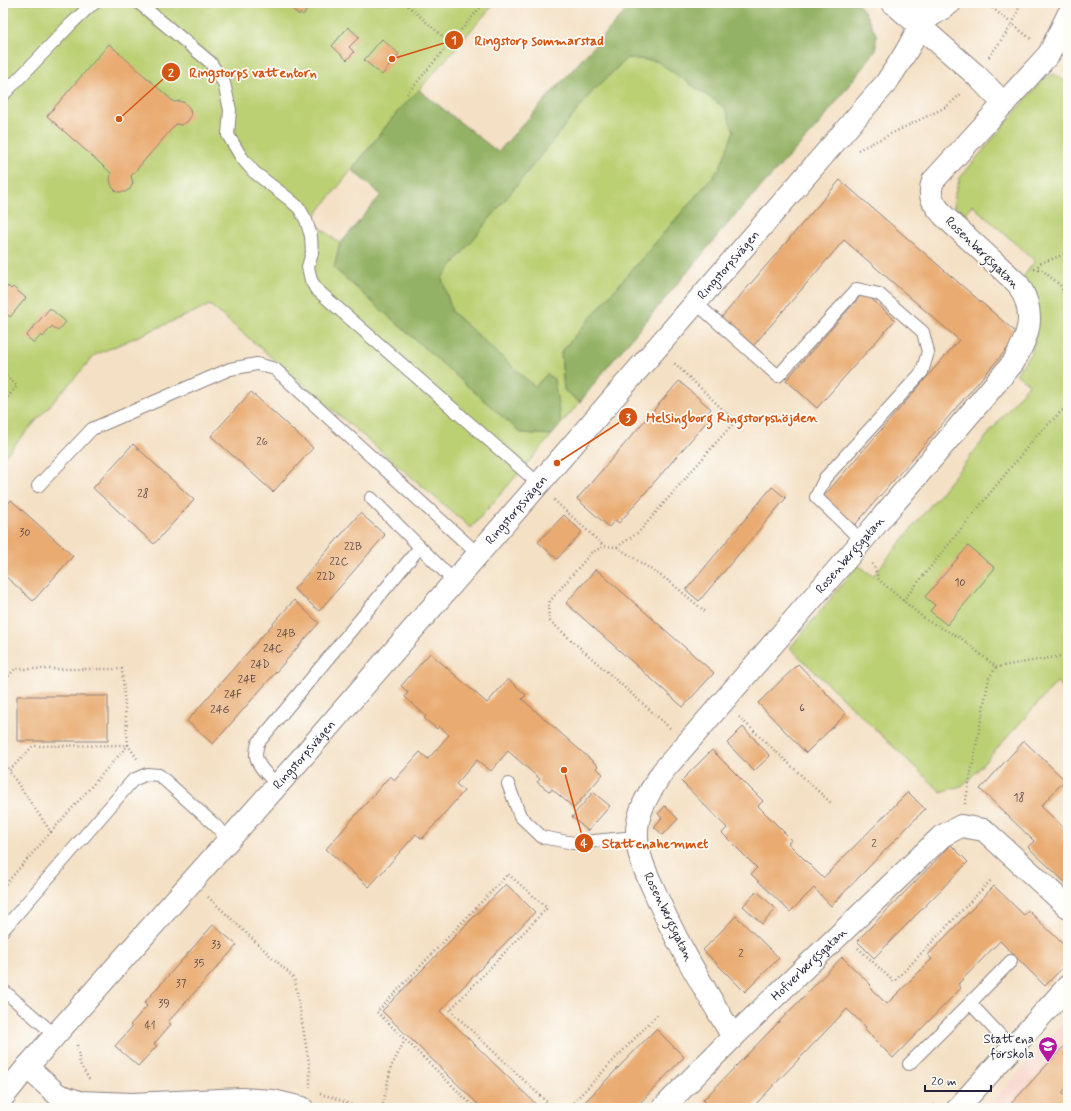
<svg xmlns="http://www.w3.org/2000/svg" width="1071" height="1111" font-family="Mynerve,sans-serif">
<rect width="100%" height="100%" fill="#fdfcf7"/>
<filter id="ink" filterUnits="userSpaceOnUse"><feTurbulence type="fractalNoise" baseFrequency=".025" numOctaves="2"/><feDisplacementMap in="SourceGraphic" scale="8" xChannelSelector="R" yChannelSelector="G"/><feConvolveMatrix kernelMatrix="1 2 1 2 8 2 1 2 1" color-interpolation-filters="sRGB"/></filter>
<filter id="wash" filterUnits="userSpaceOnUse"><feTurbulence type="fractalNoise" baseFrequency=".012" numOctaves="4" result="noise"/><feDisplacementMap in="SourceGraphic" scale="16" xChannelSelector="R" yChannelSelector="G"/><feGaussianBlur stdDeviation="0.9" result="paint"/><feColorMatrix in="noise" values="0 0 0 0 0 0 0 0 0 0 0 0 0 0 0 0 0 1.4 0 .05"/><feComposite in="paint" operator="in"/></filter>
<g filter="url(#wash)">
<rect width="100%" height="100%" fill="#f4e0c4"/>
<path fill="#f7d1c7" d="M 1068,1018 L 1068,1108 L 987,1108 Z"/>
<path fill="#bbd073" stroke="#6e7957" d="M 3,3 L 495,3 L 419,90 L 398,111 L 312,220 L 340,244 L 334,268 L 521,433 L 552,435 L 471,528 L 210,305 L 95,355 L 3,458 Z
M 627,58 L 657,61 L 725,108 L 734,131 L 720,168 L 561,352 L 564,390 L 580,402 L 561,424 L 553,379 L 547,374 L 535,387 L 452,312 L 441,278 L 592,92 Z
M 1054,74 L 1068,83 L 1068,692 L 1057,682 L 964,785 L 941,792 L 790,648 L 858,565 L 873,576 L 1029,384 L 1016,374 L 1031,353 L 1036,334 L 1023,277 L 1035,261 L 972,205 L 962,218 L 954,206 L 955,193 L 960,178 L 1043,79 Z"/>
<path fill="#94b265" stroke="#5b6a50" d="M 633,3 L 857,3 L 864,11 L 876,34 L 876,50 L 819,124 L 736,214 L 605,370 L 580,402 L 564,390 L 561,352 L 720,168 L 734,131 L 725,108 L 657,61 L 627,58 L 592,92 L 442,278 L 452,312 L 535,387 L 547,374 L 554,379 L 561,424 L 552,435 L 521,433 L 334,268 L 340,244 L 381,195 L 352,170 L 398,111 L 419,90 L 498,152 Z"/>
<g id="blocks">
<path fill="#e9ab71" d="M 288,3 L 312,3 L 303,15 L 300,13 L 299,15 L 288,6 L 290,4 Z
M 348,27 L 359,37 L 349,47 L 354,52 L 347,60 L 332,46 Z
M 382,39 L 399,54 L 382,75 L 364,60 Z
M 109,44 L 174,102 L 180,101 L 185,103 L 190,109 L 191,116 L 187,122 L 181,125 L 176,124 L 131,176 L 133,183 L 130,189 L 125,192 L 117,192 L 112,187 L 110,180 L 111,173 L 47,116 Z
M 840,180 L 1019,335 L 855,525 L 823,497 L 959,340 L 844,240 L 753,346 L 721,318 Z
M 8,286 L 11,289 L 13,287 L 26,298 L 10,317 L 3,311 L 3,292 Z
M 864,292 L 895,320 L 817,408 L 786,380 Z
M 50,308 L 66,322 L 58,331 L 52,326 L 43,337 L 41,335 L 34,343 L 26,336 Z
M 679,381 L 711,409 L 705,416 L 709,419 L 619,523 L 615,520 L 609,527 L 577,499 Z
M 251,392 L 313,448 L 273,492 L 211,436 Z
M 133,444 L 194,500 L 154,544 L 93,488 Z
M 772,487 L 786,498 L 699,601 L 686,590 Z
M 11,500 L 73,556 L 33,601 L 3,574 L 3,510 Z
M 360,513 L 385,535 L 319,611 L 294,589 Z
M 564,515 L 582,532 L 557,559 L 538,542 Z
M 968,546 L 995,568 L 947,625 L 930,611 L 935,605 L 925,597 Z
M 596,569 L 714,673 L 683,707 L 566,603 Z
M 294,600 L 319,623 L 213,744 L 187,721 Z
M 430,653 L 487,703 L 508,679 L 526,695 L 522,699 L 598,766 L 596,768 L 603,774 L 574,808 L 552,789 L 550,792 L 537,782 L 540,779 L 508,751 L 491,771 L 477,760 L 456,784 L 464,791 L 422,839 L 416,834 L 369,887 L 326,849 L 390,776 L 395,780 L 420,752 L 428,759 L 449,735 L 439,726 L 437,729 L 424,718 L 426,716 L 405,697 L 408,692 L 401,686 Z
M 798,664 L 846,714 L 806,753 L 758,703 Z
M 17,696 L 108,696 L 108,741 L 17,741 Z
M 743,727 L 770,756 L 754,771 L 727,743 Z
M 1024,741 L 1065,780 L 1041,806 L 1068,832 L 1068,885 L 1028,847 L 1034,841 L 980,789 Z
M 712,750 L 763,801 L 758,806 L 792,840 L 788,843 L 823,878 L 908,792 L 925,809 L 831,906 L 814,888 L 790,912 L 751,874 L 757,868 L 722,833 L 727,828 L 681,781 Z
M 593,792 L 610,806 L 588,831 L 572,817 Z
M 665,806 L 678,819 L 663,835 L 654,827 L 662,818 L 658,814 Z
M 951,845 L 968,862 L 874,958 L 857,941 Z
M 506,884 L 535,912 L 440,1011 L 540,1108 L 482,1108 L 382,1011 Z
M 994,886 L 1024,915 L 1029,911 L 1068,949 L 1068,962 L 1045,986 L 1000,941 L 958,984 L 961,988 L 893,1058 L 864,1029 L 866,1027 L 847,1009 L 753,1107 L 754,1108 L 711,1108 L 703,1100 L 842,957 L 871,985 L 869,987 L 887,1004 L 932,959 L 928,955 Z
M 757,891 L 776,909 L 762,924 L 743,906 Z
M 736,916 L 779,958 L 745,992 L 703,950 Z
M 213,925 L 237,945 L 168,1022 L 171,1024 L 154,1044 L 157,1046 L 138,1066 L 115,1046 L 132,1027 L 130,1025 L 147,1006 L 144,1003 Z
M 656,1029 L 684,1057 L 663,1079 L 635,1108 L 579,1108 Z
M 1068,1042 L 1068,1086 L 1062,1093 L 1068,1098 L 1068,1108 L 1007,1108 Z"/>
</g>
</g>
<g filter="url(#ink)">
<use href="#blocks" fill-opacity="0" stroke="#8b8180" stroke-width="1"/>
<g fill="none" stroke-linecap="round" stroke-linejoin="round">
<g stroke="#8b8180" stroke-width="14">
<path id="service" d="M 139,3 L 210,62 L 224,83 L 230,110 L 228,135 L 242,158 L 254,172 L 289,199 L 299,208 L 306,220 L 311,236 L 312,253 L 308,267 L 311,280 L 316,289 L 539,484
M 3,95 L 71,24 L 89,7 L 95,3
M 696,303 L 778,376 L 857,289 L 879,294 L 923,332 L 928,352 L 922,372 L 825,478 L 816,497 L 862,541
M 38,486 L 92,429 L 230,369 L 257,364 L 275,369 L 478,554
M 371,498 L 454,581
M 508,784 L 520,816 L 542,837 L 573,843 L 636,837
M 278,785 C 270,777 258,768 256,756 C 256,752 257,747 258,743 L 420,547
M 3,930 L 133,780 L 147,774 L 159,775 L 216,826 L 228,840
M 1011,961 L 970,1003 L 1012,1048
M 3,990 L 56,1036
M 909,1064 L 970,1003"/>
</g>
<g stroke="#8b8180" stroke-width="24">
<g id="minor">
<path d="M 893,3 L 977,76 L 1004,104"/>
<path id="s1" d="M 733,1037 C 705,989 675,941 654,890 C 646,873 638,856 637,838 C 635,813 650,791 663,771 L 856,548 L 1013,363 C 1029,335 1037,314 1018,284 L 944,216 C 934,204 927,197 933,181 L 1049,54 L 1068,15"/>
<path d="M 27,1067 L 58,1095 L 79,1102 L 132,1104 L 242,1099 L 273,1101 L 302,1108"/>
<path id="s2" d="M 663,1108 L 733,1037 L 942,836 L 961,826 L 984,830 L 1068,907"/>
<path d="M 958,1108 L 1068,986"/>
</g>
</g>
<g stroke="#8b8180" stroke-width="24">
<g id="tertiary">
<path d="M 920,26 L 929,17 L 950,3"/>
<path id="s3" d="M 3,1097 L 27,1067 L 298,762 L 886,83 C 903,58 919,33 928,3"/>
</g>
</g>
<path stroke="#8b8180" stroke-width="2.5" stroke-dasharray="1 3" stroke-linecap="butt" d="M 405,3 L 450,43
M 986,3 L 1032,40
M 989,57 L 1012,25 L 1021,3
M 1063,70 L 1068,76
M 407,94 L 484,3
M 858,150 L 946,107 L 962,93
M 1034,269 L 1041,269 L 1060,285 L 1068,300
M 1035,269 L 1041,263 L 1068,253
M 3,374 L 17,386 L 3,403
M 554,500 L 604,546
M 617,547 L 670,582 L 707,613
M 872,564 L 874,566 L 879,580 L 926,620 L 961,638 L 996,667 L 1068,655
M 903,601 L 1037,435 L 1068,405
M 3,682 L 15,669 L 122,669 L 128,745 L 51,832
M 739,717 L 832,804
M 670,728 L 550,621 L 548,611 L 550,601 L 591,553 L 604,546 L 617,547 L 639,532 L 735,421 L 673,362
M 3,761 L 9,771
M 965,804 L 989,678 L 996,667
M 3,887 L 51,832 L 9,771 L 33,746 L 128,745 L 138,760
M 208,897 L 292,976 L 295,981 L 310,1069 L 310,1087
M 858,948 L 894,982 L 991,880
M 77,1045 L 80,1064 L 89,1079
M 3,1054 L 10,1053
M 320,1094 L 332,1097 L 359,1108
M 382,1108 L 391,1067 L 405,1040
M 475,1108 L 377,1012 L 508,874 L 547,908 L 450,1010 L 553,1108
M 568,1108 L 658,1014
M 931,1108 L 937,1103"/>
<use href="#service" stroke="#fff" stroke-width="12"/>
<use href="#minor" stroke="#fff" stroke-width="22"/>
<use href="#tertiary" stroke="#fff" stroke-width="22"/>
</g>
</g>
<defs>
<g id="school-pin" transform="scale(1)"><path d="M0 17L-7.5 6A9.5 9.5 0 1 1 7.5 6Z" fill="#b5179e" stroke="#fdfcf7"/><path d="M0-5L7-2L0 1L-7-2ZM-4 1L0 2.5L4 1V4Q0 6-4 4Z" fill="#fff"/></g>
</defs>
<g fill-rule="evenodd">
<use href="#school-pin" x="1048" y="1046"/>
</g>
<g text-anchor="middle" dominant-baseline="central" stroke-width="3.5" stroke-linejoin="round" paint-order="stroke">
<g font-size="11" fill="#544448">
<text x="262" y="442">26</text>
<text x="143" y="494">28</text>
<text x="25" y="533">30</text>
<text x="353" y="547">22B</text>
<text x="339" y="562">22C</text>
<text x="326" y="577">22D</text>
<text x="960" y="583">10</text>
<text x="286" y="634">24B</text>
<text x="273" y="649">24C</text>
<text x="260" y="665">24D</text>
<text x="247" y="680">24E</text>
<text x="233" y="695">24F</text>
<text x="802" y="708">6</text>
<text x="220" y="710">24G</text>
<text x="1019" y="798">18</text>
<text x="874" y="844">2</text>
<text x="216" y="945">33</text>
<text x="741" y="954">2</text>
<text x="199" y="964">35</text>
<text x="181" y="984">37</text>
<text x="164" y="1004">39</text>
<text x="150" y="1026">41</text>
</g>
<g font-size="13" fill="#22223b" stroke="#fdfcf7">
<text transform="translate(982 253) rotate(44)">Rosenbergsgatan</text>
<text stroke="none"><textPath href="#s3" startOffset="1104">Ringstorpsvägen</textPath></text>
<text stroke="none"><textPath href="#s3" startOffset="780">Ringstorpsvägen</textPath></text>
<text stroke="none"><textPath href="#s1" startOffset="581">Rosenbergsgatan</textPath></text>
<text stroke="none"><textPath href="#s3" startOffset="456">Ringstorpsvägen</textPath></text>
<text transform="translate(668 917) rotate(64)">Rosenbergsgatan</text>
<text stroke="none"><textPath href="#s2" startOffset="205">Hofverbergsgatan</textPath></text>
</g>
<g font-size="13" fill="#22223b" stroke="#fdfcf7" text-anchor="end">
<text x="1034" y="1039">Stattena<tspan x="1034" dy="15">förskola</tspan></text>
</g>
</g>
<path fill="none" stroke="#d45411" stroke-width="1.5" d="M392 59L454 40M119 119L171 72M557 463L628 417M564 770L584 843"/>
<g fill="#d45411" stroke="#fdfcf7" stroke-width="1.5">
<circle cx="392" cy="59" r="4"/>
<circle cx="119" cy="119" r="4"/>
<circle cx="557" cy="463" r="4"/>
<circle cx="564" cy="770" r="4"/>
<circle cx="454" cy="40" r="10"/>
<circle cx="171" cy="72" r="10"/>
<circle cx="628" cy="417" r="10"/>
<circle cx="584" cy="843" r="10"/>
</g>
<g font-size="12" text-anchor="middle" font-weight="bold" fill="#fff">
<text x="454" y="44">1</text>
<text x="171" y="77">2</text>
<text x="628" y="422">3</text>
<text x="584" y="847">4</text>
</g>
<g font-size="14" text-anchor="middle" font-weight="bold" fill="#d45411" stroke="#fdfcf7" stroke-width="3.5" stroke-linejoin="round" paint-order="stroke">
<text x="539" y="45">Ringstorp sommarstad</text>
<text x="253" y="77">Ringstorps vattentorn</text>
<text x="732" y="422">Helsingborg Ringstorpshöjden</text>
<text x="655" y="848">Stattenahemmet</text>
</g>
<rect width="1071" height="1111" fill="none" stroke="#fdfcf7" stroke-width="16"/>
<path d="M925 1085v6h66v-6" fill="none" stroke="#22223b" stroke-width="2"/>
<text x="931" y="1085" font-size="12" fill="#22223b" stroke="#fdfcf7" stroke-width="3" paint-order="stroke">20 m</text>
</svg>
